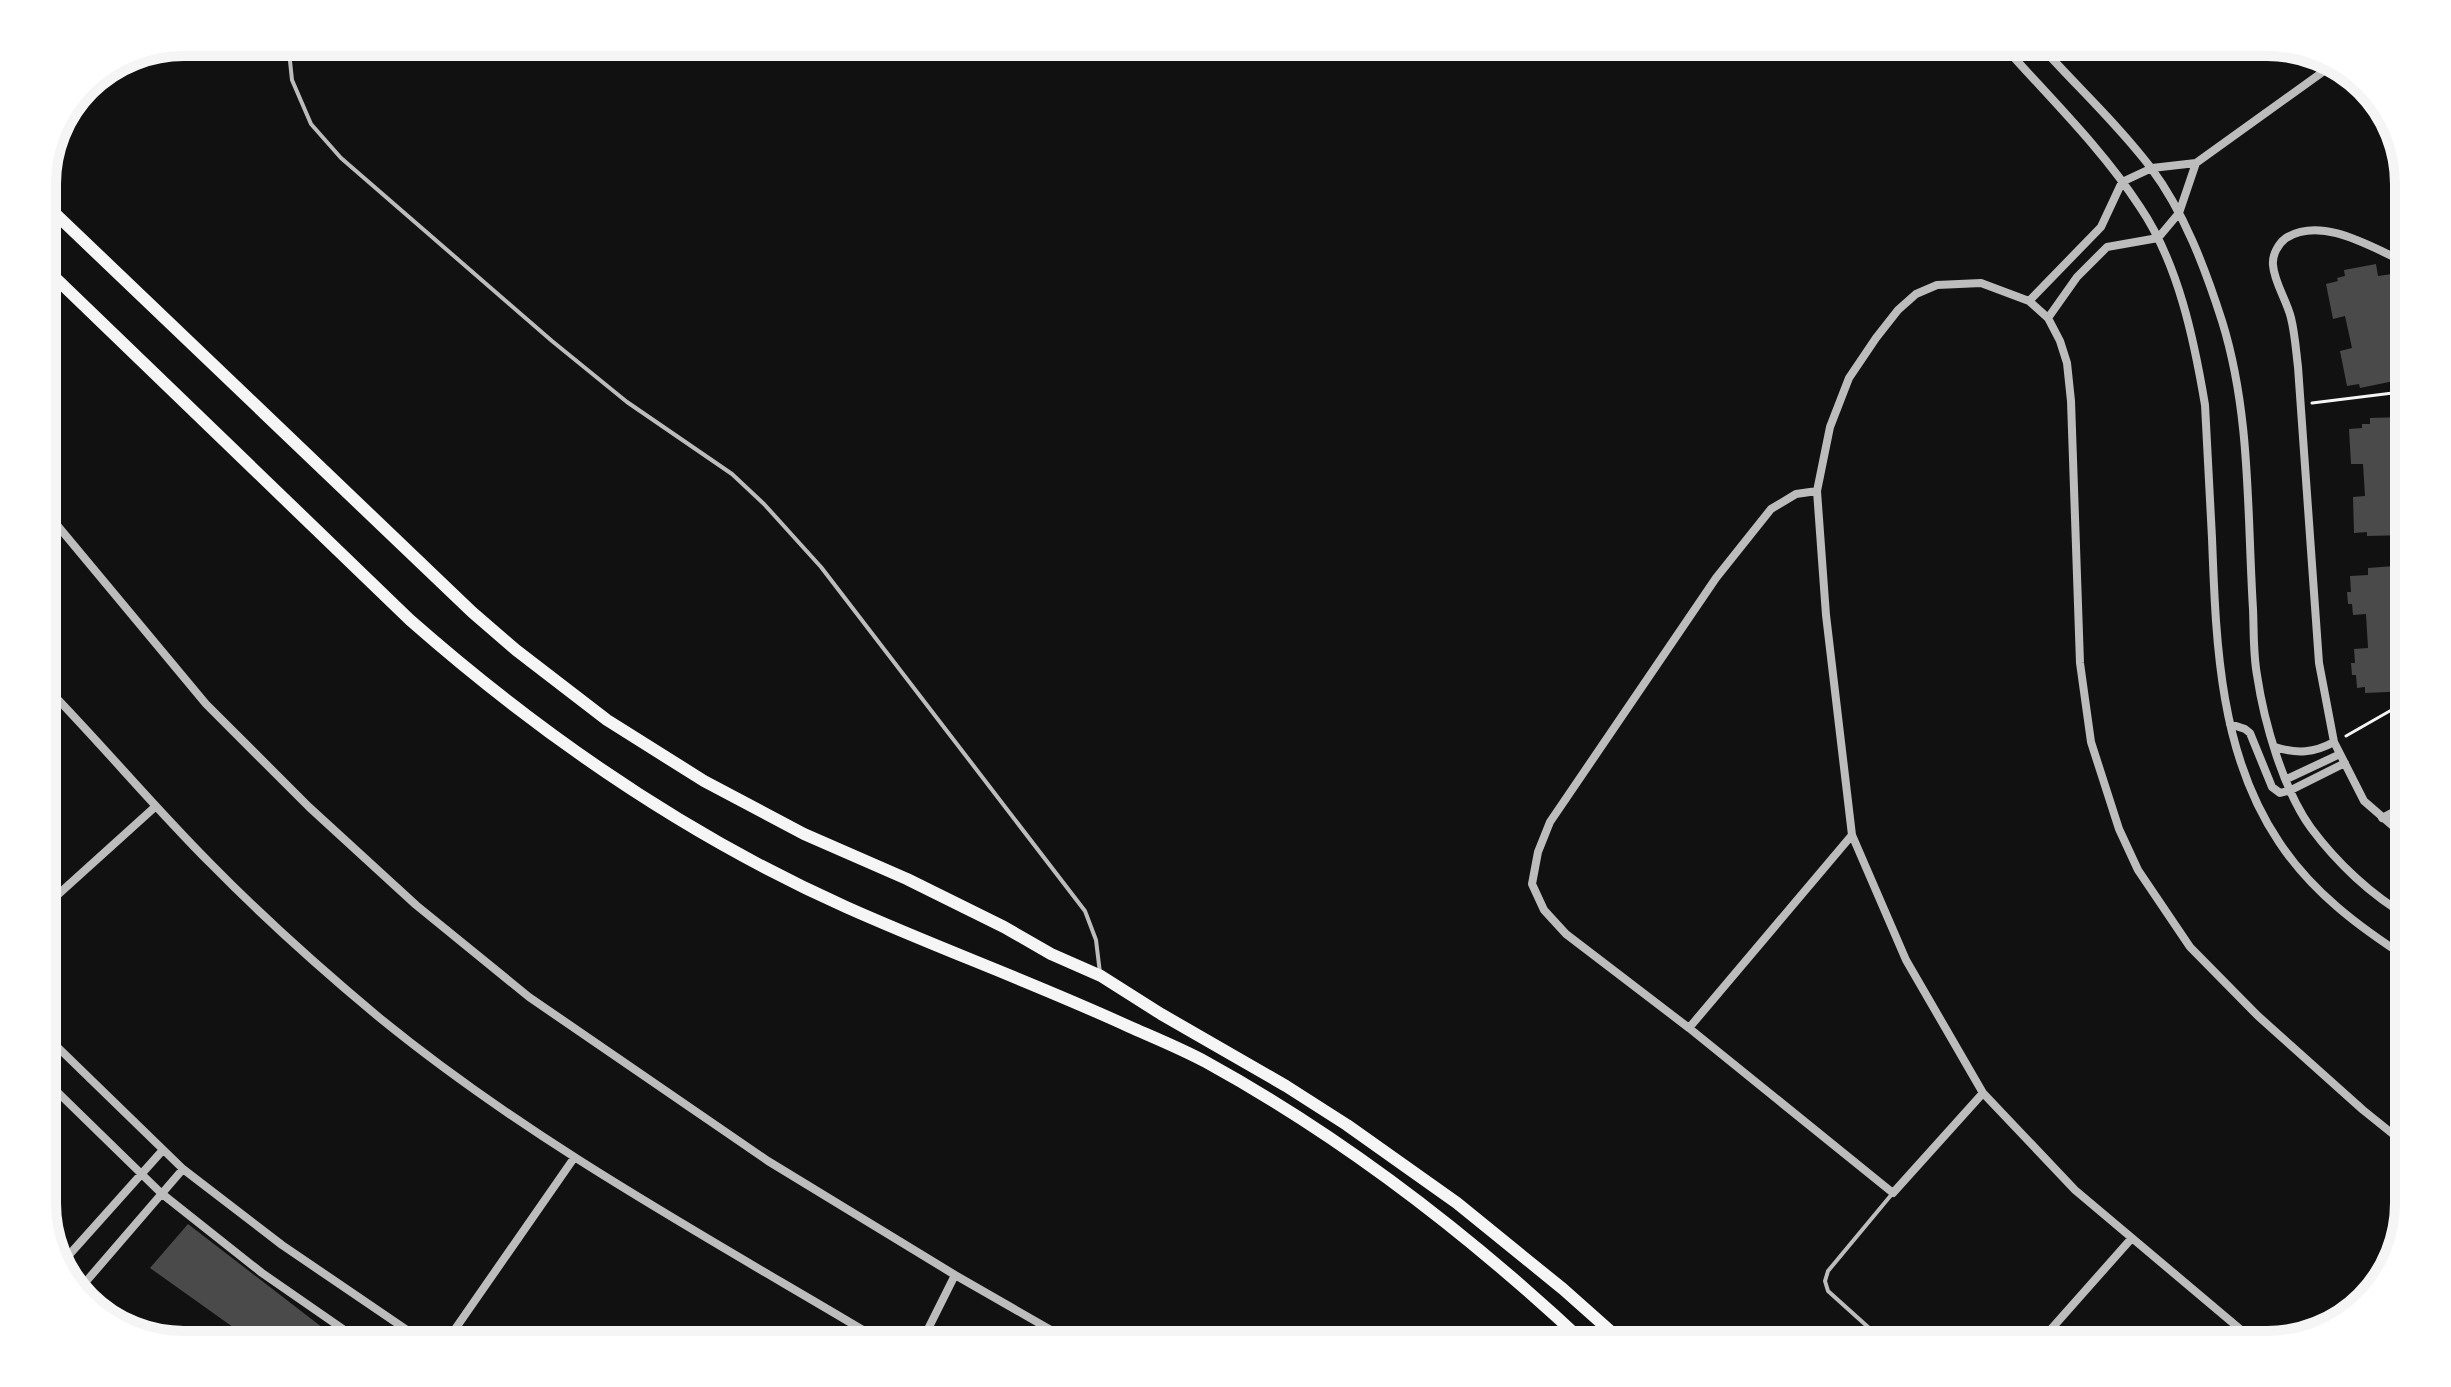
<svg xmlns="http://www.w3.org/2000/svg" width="2451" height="1387" font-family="'Sofia Sans Condensed',sans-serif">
<rect width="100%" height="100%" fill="#111"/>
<path fill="#4a4a4a" d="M 2376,264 L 2378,276 L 2399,273 L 2409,320 L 2409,366 L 2397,368 L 2399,380 L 2360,388 L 2359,384 L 2347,386 L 2340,351 L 2352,348 L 2345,316 L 2333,319 L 2326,284 L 2338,281 L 2337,278 L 2345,276 L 2344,270 Z
M 2402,417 L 2402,429 L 2409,429 L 2407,535 L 2367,536 L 2367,532 L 2354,533 L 2353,497 L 2365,496 L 2363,464 L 2351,464 L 2349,429 L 2362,428 L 2362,424 L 2370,424 L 2370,418 Z
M 2394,566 L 2394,570 L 2409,570 L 2409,691 L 2365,693 L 2365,687 L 2357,688 L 2356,675 L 2352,675 L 2351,663 L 2355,663 L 2354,649 L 2368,648 L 2366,614 L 2353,615 L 2352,604 L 2348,604 L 2347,592 L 2351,592 L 2350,576 L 2368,575 L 2368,568 Z
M 2409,745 L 2409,786 L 2397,777 L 2405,767 L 2402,764 L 2407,758 L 2402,754 Z
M 188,1224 L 336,1338 L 331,1345 L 258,1345 L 150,1268 Z"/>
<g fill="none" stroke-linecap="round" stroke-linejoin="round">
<path stroke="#f5f5f5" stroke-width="3" d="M 2312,403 L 2409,391
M 2346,736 L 2409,700"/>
<path stroke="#bcbcbc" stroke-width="4" d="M 288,42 L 292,80 L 311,124 L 341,158 L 552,341 L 627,402 L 732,474 L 764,504 L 821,567 L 1085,911 L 1096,940 L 1100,973
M 1888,1345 L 1828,1291 L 1825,1281 L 1828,1271 L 1892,1194"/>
<path stroke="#bcbcbc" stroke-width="8" d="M 2000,42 C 2047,95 2101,147 2140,207 C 2178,263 2194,339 2205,405 C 2207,449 2210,494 2212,538 C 2216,642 2219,753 2279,842 C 2312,892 2359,927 2409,959
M 2037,42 C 2074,84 2117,123 2151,168 C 2184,212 2205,268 2222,321 C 2251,414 2247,512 2253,609 C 2254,630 2253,653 2257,675 C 2264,722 2283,789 2311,828 C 2337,863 2372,896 2409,917
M 2409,264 C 2374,249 2323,215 2286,238 C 2278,244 2272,255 2273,265 C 2274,282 2287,301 2291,318 C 2295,334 2296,351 2298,367 L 2319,663 L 2334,742 L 2364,801 L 2409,840
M 2029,301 L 2101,227 L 2122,182 L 2152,168 L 2196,163 L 2338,61
M 2048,318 L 2077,277 L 2107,247 L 2158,238 L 2179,213 L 2196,163
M 1817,491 L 1796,494 L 1771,509 L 1716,578 L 1550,822 L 1538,852 L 1532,884 L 1544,910 L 1566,934 L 1689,1028 L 1893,1193 L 1983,1093
M 42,507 L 206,704 L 309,807 L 416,905 L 529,997 L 768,1161 L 955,1275 L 1077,1345
M 42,683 C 100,742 153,806 211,864 C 265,919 322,970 381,1019 C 537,1146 716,1242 888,1345
M 2230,724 L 2245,729 L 2250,733 L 2272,787 L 2280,793 L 2291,790 L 2345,763
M 2275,747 C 2297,754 2314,753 2334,742
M 2287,779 L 2340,754
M 2382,818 L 2401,808 L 2409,809
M 42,909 L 156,806
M 1689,1028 L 1852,835
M 42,1032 L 183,1169 L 282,1245 L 429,1345
M 42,1077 L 161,1193 L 262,1273 L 366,1345
M 60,1265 L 162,1151
M 77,1292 L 183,1169
M 2338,1326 L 2395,1258
M 444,1345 L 574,1158
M 920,1345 L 955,1275
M 2037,1345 L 2131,1239
M 2259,1345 L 2075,1190 L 1983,1093 L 1906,960 L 1852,835 L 1826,615 L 1817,491 L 1830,427 L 1849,378 L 1876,338 L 1898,310 L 1916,294 L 1937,285 L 1981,283 L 2029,301 L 2048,318 L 2060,341 L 2067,363 L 2071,401 L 2080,663 L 2091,742 L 2119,829 L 2138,870 L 2190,947 L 2258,1016 L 2363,1110 L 2409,1147"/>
<path stroke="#f5f5f5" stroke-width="12" d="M 42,201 L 472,612 L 516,650 L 607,720 L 704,781 L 804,834 L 907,879 L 1004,927 L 1051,954 L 1101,976 L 1161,1014 L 1286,1086 L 1347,1125 L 1457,1203 L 1563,1289 L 1626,1345
M 42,265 L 410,620 C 542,736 685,835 846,907 C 940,949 1037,984 1130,1027 C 1155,1038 1182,1049 1206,1062 C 1346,1139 1471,1236 1587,1345"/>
</g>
<path d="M0 0H2451V1387H0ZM184 56H2267A128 128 0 0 1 2395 184V1203A128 128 0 0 1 2267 1331H184A128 128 0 0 1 56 1203V184A128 128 0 0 1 184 56Z" fill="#fff" fill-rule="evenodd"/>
<path fill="none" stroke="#f5f5f5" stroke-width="10" d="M184 56H2267A128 128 0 0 1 2395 184V1203A128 128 0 0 1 2267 1331H184A128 128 0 0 1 56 1203V184A128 128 0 0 1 184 56Z"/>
</svg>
